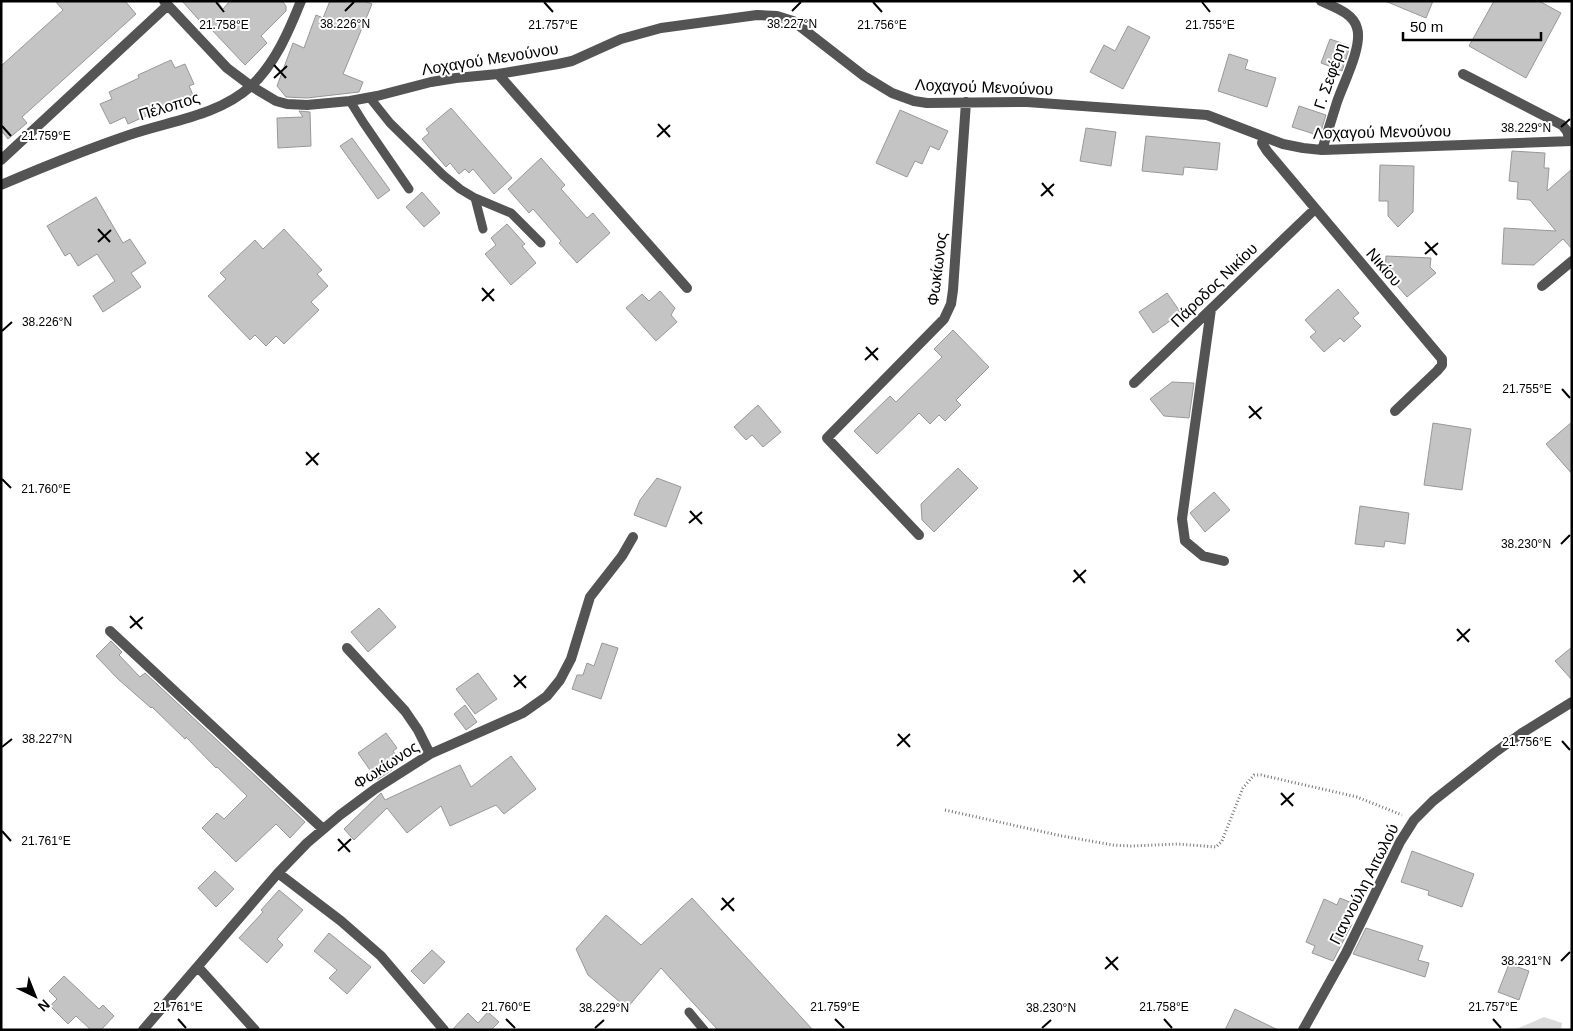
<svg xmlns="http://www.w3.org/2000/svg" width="1573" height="1031" font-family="Arial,sans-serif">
<rect width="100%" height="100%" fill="#fff"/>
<path fill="#dbdbdb" d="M 1544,1017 L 1562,1023 L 1561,1030 L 1514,1030 Z"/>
<path fill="#c4c4c4" stroke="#989898" d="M 55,1 L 125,1 L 136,14 L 22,117 L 27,123 L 8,139 L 1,130 L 1,66 L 63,10 Z
M 182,1 L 217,1 L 223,9 L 230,1 L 282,1 L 286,6 L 286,11 L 261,36 L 267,43 L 245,65 L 211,29 L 209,31 Z
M 330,1 L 364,1 L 372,4 L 343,74 L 363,82 L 359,92 L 307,98 L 286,97 L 277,86 L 293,43 L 304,48 L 316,15 L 323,18 Z
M 1385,1 L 1433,1 L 1426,18 Z
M 1494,1 L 1539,1 L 1561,13 L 1526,78 L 1469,46 Z
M 1128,26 L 1150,37 L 1123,89 L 1090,72 L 1104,45 L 1115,51 Z
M 1330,39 L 1350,46 L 1342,71 L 1321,63 Z
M 1229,54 L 1248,60 L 1245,69 L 1276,78 L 1267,107 L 1218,91 Z
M 171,60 L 175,68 L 185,64 L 194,84 L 189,86 L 193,95 L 128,124 L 125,117 L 110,124 L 100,104 L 112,99 L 109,92 L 139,78 L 138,75 Z
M 1299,106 L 1326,115 L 1321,131 L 1316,129 L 1314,134 L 1292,127 Z
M 451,108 L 512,178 L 494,194 L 473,169 L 469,173 L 465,169 L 459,174 L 450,163 L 446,167 L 422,139 L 429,133 L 426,129 Z
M 900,110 L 948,131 L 939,150 L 930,146 L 922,164 L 915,161 L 907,177 L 876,163 Z
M 299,111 L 310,112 L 311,146 L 278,148 L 277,118 L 303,117 Z
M 1086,128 L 1116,132 L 1111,166 L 1080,161 Z
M 1146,136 L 1220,143 L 1217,170 L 1184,167 L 1183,175 L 1142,171 Z
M 352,138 L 390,190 L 378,199 L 340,146 Z
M 1512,151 L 1545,153 L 1544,168 L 1549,168 L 1547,191 L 1572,169 L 1572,249 L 1563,239 L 1534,265 L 1502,264 L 1504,228 L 1556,231 L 1530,200 L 1517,199 L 1518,182 L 1509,181 Z
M 541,158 L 565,185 L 561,189 L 587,218 L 593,213 L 610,233 L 577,263 L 559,243 L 561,241 L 533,209 L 529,213 L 508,189 Z
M 1380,165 L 1414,166 L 1413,212 L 1398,227 L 1388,216 L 1388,201 L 1379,201 Z
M 422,192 L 440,213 L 424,227 L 406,207 Z
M 96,197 L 123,243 L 130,239 L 146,263 L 131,273 L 141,287 L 103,312 L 93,296 L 115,281 L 97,254 L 78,266 L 70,253 L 65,256 L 47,226 Z
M 507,224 L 525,244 L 522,246 L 536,263 L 511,285 L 485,254 L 496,245 L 491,238 Z
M 284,229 L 322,270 L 317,274 L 328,286 L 311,302 L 319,310 L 284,344 L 276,336 L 266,346 L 255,335 L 250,340 L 208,296 L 226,279 L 220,273 L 255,240 L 263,249 Z
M 1386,256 L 1431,258 L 1430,267 L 1436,273 L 1407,297 L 1385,272 Z
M 1338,289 L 1359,313 L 1353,318 L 1361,326 L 1344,342 L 1340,338 L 1324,352 L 1310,337 L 1316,332 L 1305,320 Z
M 660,291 L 675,308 L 671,315 L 677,322 L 656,341 L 626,308 L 642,294 L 649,301 Z
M 1167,293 L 1181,313 L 1153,333 L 1139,312 Z
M 953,330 L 989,367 L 956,400 L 961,405 L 945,421 L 939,415 L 930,424 L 919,413 L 877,454 L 854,431 L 890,396 L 896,402 L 942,357 L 934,349 Z
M 1172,382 L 1194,383 L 1189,418 L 1164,416 L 1150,399 Z
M 758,405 L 781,432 L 763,447 L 752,435 L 746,440 L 734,427 Z
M 1572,422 L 1572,474 L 1546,444 Z
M 1433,423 L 1471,429 L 1462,490 L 1424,485 Z
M 958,468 L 978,488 L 934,532 L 922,520 L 921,504 Z
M 657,478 L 681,487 L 666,527 L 634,515 L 640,500 Z
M 1214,492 L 1230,510 L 1205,532 L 1190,513 Z
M 1360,506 L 1409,513 L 1405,544 L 1385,541 L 1384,547 L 1355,544 Z
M 379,608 L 396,627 L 368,652 L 351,632 Z
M 111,641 L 122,652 L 119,655 L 140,677 L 145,673 L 305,822 L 290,838 L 276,824 L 236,862 L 202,828 L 217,813 L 224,819 L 247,796 L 217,767 L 216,768 L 186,737 L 185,739 L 152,707 L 151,708 L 118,679 L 96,656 Z
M 602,643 L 618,648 L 601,699 L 572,689 L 577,675 L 583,675 L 587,663 L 594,666 Z
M 1572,647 L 1572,680 L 1555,661 Z
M 478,673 L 497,699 L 475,714 L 456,689 Z
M 465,705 L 477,722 L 466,730 L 454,714 Z
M 386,733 L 397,748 L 393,751 L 400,761 L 390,768 L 392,770 L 377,780 L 358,753 Z
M 511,756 L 536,789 L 504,814 L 496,805 L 450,826 L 441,806 L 407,833 L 387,808 L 354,840 L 344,829 L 381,793 L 385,800 L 460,765 L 471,787 Z
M 1412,851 L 1474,874 L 1462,907 L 1428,895 L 1429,891 L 1401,882 Z
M 215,871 L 234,889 L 216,907 L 198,888 Z
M 279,890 L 303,910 L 277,939 L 283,945 L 267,963 L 239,938 L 263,912 L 261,910 Z
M 692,898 L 779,993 L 813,1030 L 718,1030 L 661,968 L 627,1008 L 588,975 L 576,949 L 606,915 L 641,945 Z
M 1340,898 L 1357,905 L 1349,923 L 1352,924 L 1333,961 L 1312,953 L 1315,946 L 1306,942 L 1324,899 L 1337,905 Z
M 1366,928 L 1423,946 L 1418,960 L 1429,963 L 1425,977 L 1353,954 Z
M 329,933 L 371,967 L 347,994 L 329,978 L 337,970 L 314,951 Z
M 432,950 L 445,962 L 424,984 L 411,971 Z
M 1509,964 L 1529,971 L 1519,1000 L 1498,992 Z
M 64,976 L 99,1009 L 103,1005 L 114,1016 L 101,1030 L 91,1030 L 76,1016 L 68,1024 L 50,1006 L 57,999 L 49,991 Z
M 1235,1009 L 1278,1030 L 1225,1030 Z
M 488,1012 L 499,1022 L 491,1030 L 452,1030 L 468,1013 L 478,1023 Z"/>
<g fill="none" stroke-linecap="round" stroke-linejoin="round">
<path stroke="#767676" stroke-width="3" stroke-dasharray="1 2.5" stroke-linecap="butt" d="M 945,810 L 1062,836 L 1113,845 L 1131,846 L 1178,844 L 1216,847 L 1222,841 L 1243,788 L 1254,775 L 1261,775 L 1357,797 L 1402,815"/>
<path stroke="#545454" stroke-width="9" d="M 370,98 L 390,123 L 443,175 L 460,189 L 475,198 L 511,213 L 541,243
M 350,101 L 363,122 L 409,189
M 475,198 L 483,229
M 689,1012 L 704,1030"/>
<path stroke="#545454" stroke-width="10" d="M 164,1 L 227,68 L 251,86 L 276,101 L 287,104 L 307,105 L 350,101 L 377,96 L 431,82 L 456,78 L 498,74 L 558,64 L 572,61 L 621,39 L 661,28 L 757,15 L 777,16 L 793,21 L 864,76 L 892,93 L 914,101 L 927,103 L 1027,102 L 1207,115 L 1283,144 L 1303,148 L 1322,150 L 1572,141
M 1321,1 C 1334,7 1353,13 1357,28 C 1363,46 1343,84 1337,102 C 1332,118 1327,134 1322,150
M 498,74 L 687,288
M 1463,74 L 1562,125 L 1567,131 L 1570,141
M 1264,137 L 1262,143 L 1267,151 L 1442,359 L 1442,365 L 1437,371 L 1395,411
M 1,160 L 168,5
M 1542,286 L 1572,261
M 1211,309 L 1182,519 L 1185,541 L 1203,556 L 1224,561
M 1134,383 L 1315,209
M 919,535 L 827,438 L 944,319 L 951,304 L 953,290 L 966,102
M 110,631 L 323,829
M 347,648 L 405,711 L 418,730 L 430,754
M 278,873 L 341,921 L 381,956 L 444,1030
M 198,967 L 255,1030
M 143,1030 L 278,873 L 307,843 L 340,815 L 375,789 L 430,754 L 523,713 L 547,696 L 560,680 L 571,659 L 590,597 L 622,556 L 633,537
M 1303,1030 L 1346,953 L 1400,842 L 1414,820 L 1433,801 L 1494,753 L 1522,733 L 1572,702"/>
<path stroke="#545454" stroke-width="10" d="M 1,185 C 43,167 85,150 129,135 C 169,121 218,116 251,86 C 275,64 289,31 301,1"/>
</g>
<path fill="none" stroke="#000" stroke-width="2" d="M 216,2 L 224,12M 544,2 L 553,12M 873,2 L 882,12M 1202,2 L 1210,12M 345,11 L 354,2M 792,11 L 801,2M 274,65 L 286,78M 274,78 L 287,66M 658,124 L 670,137M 2,126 L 11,136M 1561,127 L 1570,119M 657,137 L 670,125M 1042,183 L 1053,196M 1041,196 L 1054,184M 98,229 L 110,242M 98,242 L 111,230M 1425,242 L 1437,255M 1425,254 L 1438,243M 482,288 L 494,301M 482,301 L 494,289M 2,331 L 12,322M 866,347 L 878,360M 865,360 L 878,348M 1562,389 L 1570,398M 1249,406 L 1261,419M 1249,418 L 1262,407M 306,452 L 318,465M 306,465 L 319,453M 2,479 L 11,488M 690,511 L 702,524M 689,523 L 702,512M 1561,544 L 1570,535M 1074,570 L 1085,583M 1073,582 L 1086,570M 130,616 L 142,629M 130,628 L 143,617M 1457,629 L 1469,642M 1457,641 L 1470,629M 514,675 L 526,688M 514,687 L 526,676M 898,734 L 910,747M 1562,741 L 1570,750M 897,746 L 910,734M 2,747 L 12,739M 1281,793 L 1293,806M 1281,805 L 1294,793M 2,831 L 11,841M 338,839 L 350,852M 338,851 L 351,839M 722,898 L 734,911M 721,910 L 734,898M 1106,957 L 1118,970M 1561,961 L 1570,952M 1105,969 L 1118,957M 178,1019 L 186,1028M 506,1019 L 515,1028M 835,1019 L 844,1028M 1164,1019 L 1172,1028M 1493,1019 L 1501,1028M 595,1028 L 604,1020M 1042,1028 L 1051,1020"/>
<g text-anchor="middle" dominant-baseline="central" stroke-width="4" stroke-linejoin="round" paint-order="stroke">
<g font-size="16" fill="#000" stroke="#fff">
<text transform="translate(490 59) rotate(-9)">Λοχαγού Μενούνου</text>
<text transform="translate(1330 76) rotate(-71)">Γ. Σεφέρη</text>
<text transform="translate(984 87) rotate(2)">Λοχαγού Μενούνου</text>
<text transform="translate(169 106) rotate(-17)">Πέλοπος</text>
<text transform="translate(1382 132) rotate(-1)">Λοχαγού Μενούνου</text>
<text transform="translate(1384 267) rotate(49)">Νικίου</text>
<text transform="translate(937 269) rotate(-83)">Φωκίωνος</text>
<text transform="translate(1214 285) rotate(-44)">Πάροδος Νικίου</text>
<text transform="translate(386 765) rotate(-33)">Φωκίωνος</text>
<text transform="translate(1364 884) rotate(-63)">Γιαννούλη Αιτωλού</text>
</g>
</g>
<g font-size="12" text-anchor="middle" fill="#000" stroke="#fff" stroke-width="4" stroke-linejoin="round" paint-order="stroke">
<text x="345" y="28">38.226°N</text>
<text x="792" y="28">38.227°N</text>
<text x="224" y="29">21.758°E</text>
<text x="553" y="29">21.757°E</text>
<text x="882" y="29">21.756°E</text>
<text x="1210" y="29">21.755°E</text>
<text x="1526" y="132">38.229°N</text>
<text x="46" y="140">21.759°E</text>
<text x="47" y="326">38.226°N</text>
<text x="1527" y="393">21.755°E</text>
<text x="46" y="493">21.760°E</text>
<text x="1526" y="548">38.230°N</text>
<text x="47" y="743">38.227°N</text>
<text x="1527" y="746">21.756°E</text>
<text x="46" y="845">21.761°E</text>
<text x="1526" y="965">38.231°N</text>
<text x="178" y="1011">21.761°E</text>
<text x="506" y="1011">21.760°E</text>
<text x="835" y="1011">21.759°E</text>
<text x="1164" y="1011">21.758°E</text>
<text x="1493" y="1011">21.757°E</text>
<text x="604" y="1012">38.229°N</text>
<text x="1051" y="1012">38.230°N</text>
</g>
<rect width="1573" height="1031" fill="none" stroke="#000000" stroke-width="5"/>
<g transform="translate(35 996) rotate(137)" stroke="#ffffff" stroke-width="4" paint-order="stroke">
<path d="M0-4L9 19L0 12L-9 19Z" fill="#000000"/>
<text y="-8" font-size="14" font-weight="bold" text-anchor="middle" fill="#000000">N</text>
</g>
<path d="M1403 32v8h138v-8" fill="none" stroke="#000000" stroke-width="2.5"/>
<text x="1410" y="32" font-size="15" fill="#000000" stroke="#ffffff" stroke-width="4" paint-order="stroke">50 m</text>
</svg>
